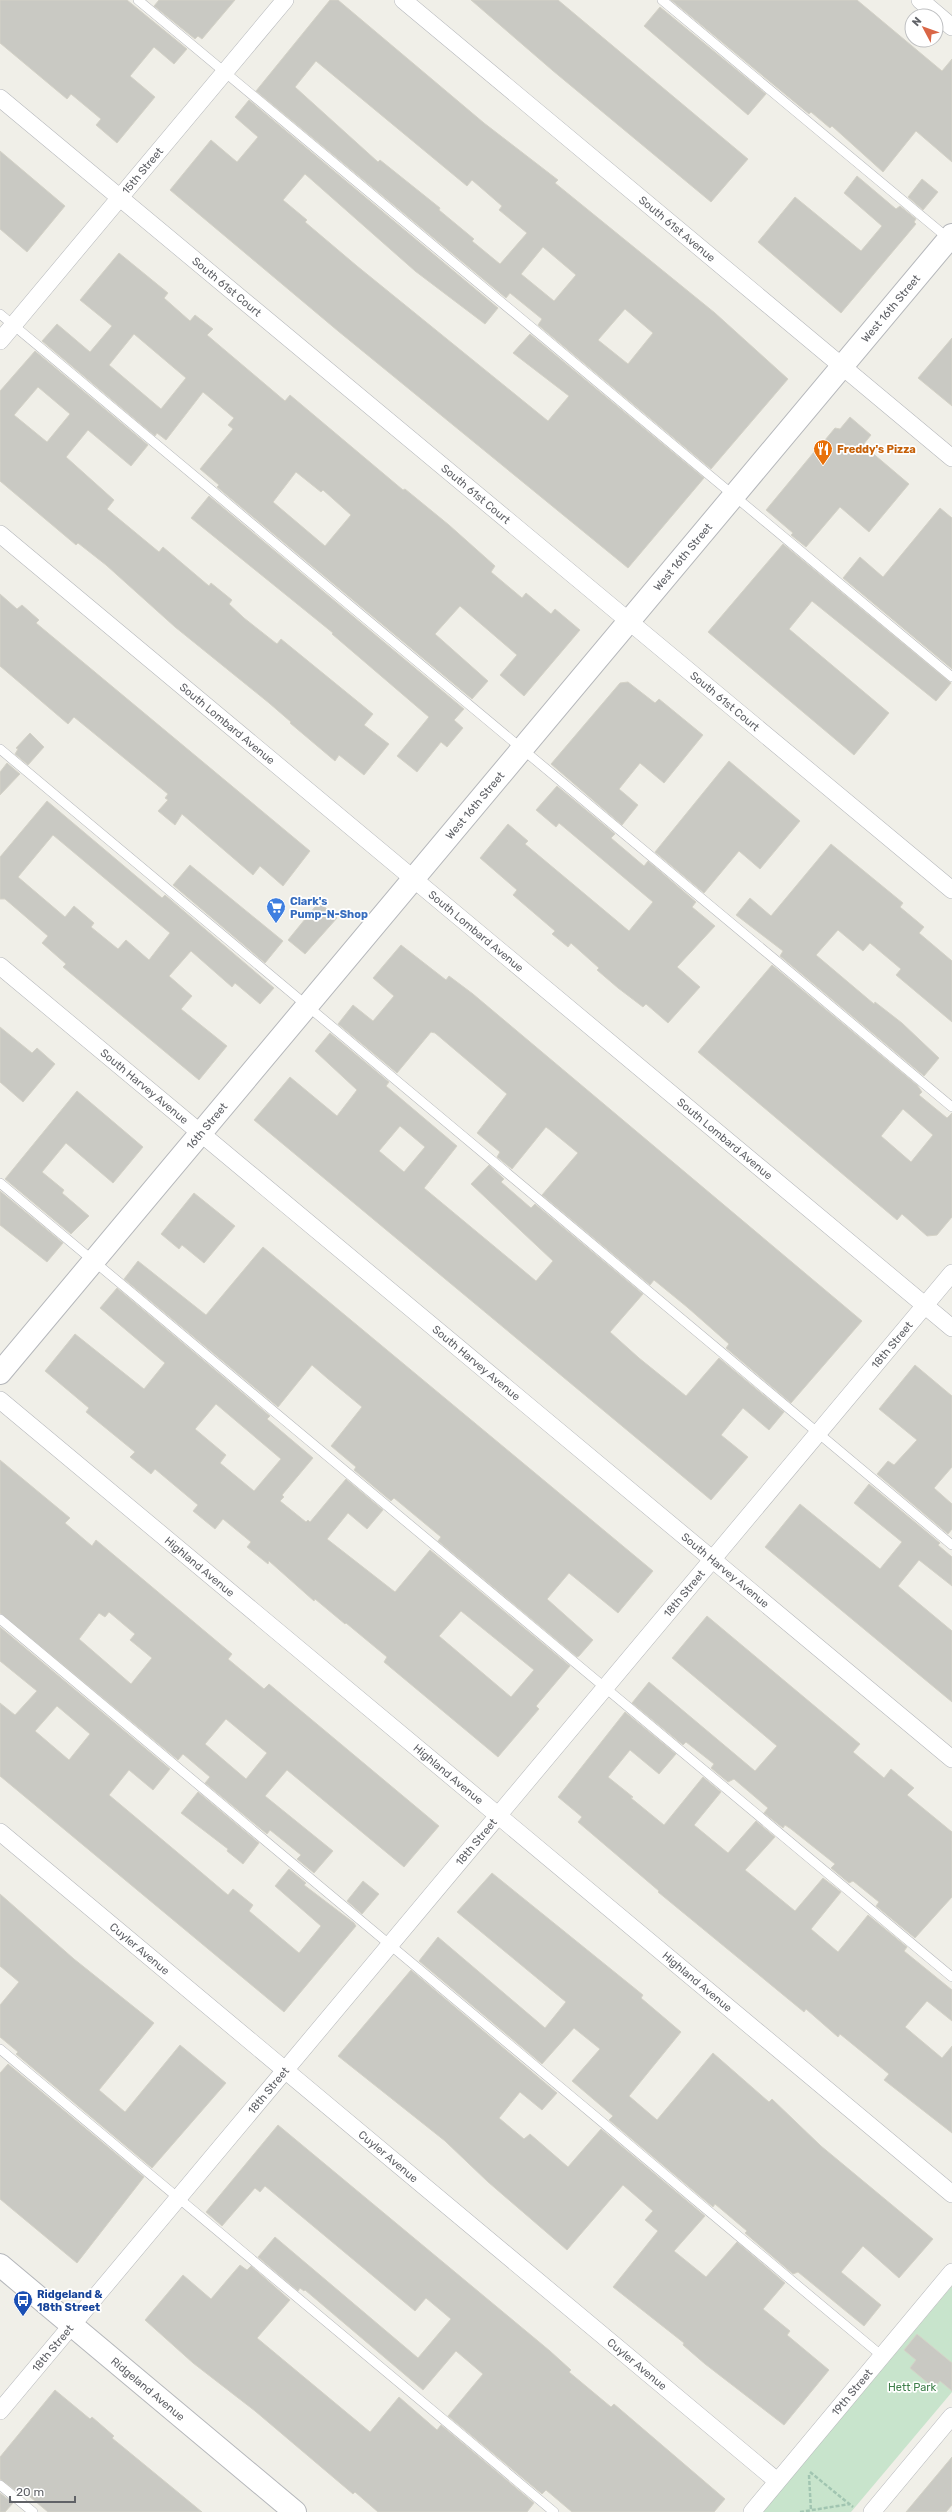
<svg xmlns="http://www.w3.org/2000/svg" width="952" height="2512" font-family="Rubik,sans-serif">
<rect width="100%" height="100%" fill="#f0efe8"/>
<path fill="#c8e4cc" d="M 952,2286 L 952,2392 L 851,2512 L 763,2512 Z"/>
<path fill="#c9c9c3" stroke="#d4d2c7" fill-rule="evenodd" d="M 0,0 L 127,0 L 187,49 L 174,64 L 154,47 L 130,76 L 155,97 L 117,143 L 96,125 L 101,119 L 71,94 L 67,99 L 0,43 Z
M 159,0 L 235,0 L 202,39 L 198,36 L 195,39 L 154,6 Z
M 330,0 L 338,0 L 484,123 L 558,180 L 555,183 L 715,313 L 788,379 L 711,469 L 538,325 L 542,319 L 510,293 L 506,298 L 256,91 ZM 316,61 L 467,186 L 472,180 L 502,206 L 499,210 L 527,233 L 500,264 L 472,241 L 474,239 L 439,210 L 440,208 L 380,160 L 378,162 L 295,87 ZM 543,247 L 576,275 L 554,301 L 521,274 ZM 625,309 L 653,333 L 628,364 L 598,340 Z
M 471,0 L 558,0 L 748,159 L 711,202 L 552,70 Z
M 671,0 L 857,0 L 942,71 L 952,59 L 952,162 L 916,131 L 883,172 L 832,126 L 830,128 L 811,112 L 809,114 Z
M 660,7 L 766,94 L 748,115 L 644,26 Z
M 249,100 L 498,308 L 485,324 L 415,271 L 305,174 L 283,200 L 307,220 L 305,222 L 357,266 L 548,421 L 569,396 L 513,353 L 530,334 L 704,478 L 628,568 L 338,331 L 170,190 L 211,140 L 237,162 L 258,137 L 235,117 Z
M 0,151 L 65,206 L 27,252 L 0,229 Z
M 857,176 L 896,209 L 900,206 L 916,219 L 914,222 L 916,224 L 841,313 L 758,242 L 795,197 L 861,251 L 882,226 L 844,193 Z
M 922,179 L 938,192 L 923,210 L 908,197 Z
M 119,253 L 168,293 L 164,298 L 190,321 L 195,315 L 213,329 L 207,335 L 285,401 L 290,395 L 403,490 L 405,489 L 449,525 L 495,566 L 491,572 L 522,598 L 526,593 L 551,614 L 555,609 L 580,630 L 524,696 L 500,675 L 517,655 L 460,606 L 435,634 L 488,681 L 472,699 L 217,487 L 219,485 L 200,469 L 233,429 L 228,425 L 234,418 L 203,392 L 166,440 L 157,433 L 155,436 L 42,341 L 57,324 L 90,352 L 112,326 L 80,300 ZM 134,334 L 186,378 L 161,409 L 109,365 ZM 296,472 L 321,492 L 323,490 L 351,515 L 325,546 L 273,502 Z
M 952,338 L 952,406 L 918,378 Z
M 35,351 L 148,445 L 131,466 L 88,430 L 66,457 L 114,500 L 107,509 L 159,552 L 163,547 L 209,586 L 211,583 L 232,600 L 229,604 L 244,618 L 277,644 L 281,639 L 373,714 L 364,725 L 389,744 L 364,775 L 339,755 L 335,761 L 290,723 L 291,722 L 269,703 L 175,627 L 106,565 L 78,543 L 76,545 L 0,481 L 0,391 ZM 38,387 L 70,414 L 47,442 L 14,415 Z
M 850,417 L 871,435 L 863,445 L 909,484 L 869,532 L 840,507 L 806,547 L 791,535 L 793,533 L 766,510 L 819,446 L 820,446 L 835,428 L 840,429 Z
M 209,496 L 464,709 L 454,720 L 463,728 L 447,747 L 441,742 L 417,772 L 397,756 L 429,717 L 332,634 L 333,633 L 191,518 Z
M 940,508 L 952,518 L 952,669 L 843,578 L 860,557 L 883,577 Z
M 783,544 L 951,683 L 936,701 L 812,601 L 789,629 L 889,713 L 854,755 L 708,632 Z
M 0,594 L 17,609 L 22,605 L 39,620 L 36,623 L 310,851 L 283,886 L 260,866 L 253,875 L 182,814 L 175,825 L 158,811 L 168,800 L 165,798 L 168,794 L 74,717 L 68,724 L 0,666 Z
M 628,682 L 655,703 L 659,699 L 703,735 L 664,783 L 640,763 L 619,789 L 638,805 L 622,825 L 551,764 L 620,683 Z
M 30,733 L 44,747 L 28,765 L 15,754 L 18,749 L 16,748 Z
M 729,761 L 800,821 L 760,869 L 739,851 L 704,893 L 655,852 Z
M 7,763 L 20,774 L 0,795 L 0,772 Z
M 557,786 L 615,834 L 611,838 L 644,866 L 648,861 L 696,902 L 692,907 L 715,926 L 677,967 L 700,987 L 668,1023 L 646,1004 L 643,1007 L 618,988 L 597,970 L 599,968 L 571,943 L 568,947 L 552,934 L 555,931 L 513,895 L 517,890 L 480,858 L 508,824 L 528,841 L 525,844 L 629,931 L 653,902 L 559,823 L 556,827 L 536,810 Z
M 47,801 L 162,898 L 165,895 L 274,988 L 260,1004 L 235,983 L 232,987 L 191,951 L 169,976 L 192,996 L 181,1009 L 227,1046 L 199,1080 L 63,967 L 66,964 L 42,943 L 48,936 L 5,899 L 0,899 L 0,857 ZM 53,835 L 170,933 L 149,960 L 126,940 L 118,949 L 91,927 L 94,923 L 74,906 L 65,917 L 18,877 Z
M 831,844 L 903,903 L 900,907 L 924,927 L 919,933 L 952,961 L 952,1022 L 896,975 L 901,969 L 870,943 L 863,951 L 838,930 L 816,955 L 874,1004 L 875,1002 L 902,1023 L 939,1058 L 924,1076 L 780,956 L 783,951 L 736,915 L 750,898 L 771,916 Z
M 190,865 L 283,941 L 265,963 L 173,885 Z
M 319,902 L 337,918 L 305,954 L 288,940 Z
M 401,945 L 446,980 L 449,976 L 473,994 L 862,1321 L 791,1403 L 726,1348 L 729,1344 L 687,1307 L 654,1280 L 650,1285 L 542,1195 L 578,1153 L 550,1130 L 546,1127 L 512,1169 L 497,1157 L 500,1152 L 477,1133 L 507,1094 L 435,1033 L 431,1032 L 397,1073 L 338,1024 L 353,1005 L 373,1021 L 394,996 L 373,978 Z
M 772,965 L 917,1085 L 922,1092 L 919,1095 L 947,1118 L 952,1113 L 952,1217 L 937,1235 L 927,1236 L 902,1214 L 897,1220 L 698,1052 ZM 903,1109 L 933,1135 L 911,1162 L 881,1136 Z
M 0,1027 L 32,1053 L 37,1048 L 55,1064 L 23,1102 L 0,1082 Z
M 330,1033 L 389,1082 L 386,1086 L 457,1146 L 424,1188 L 536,1281 L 553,1261 L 471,1184 L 489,1165 L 504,1179 L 501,1182 L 531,1208 L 535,1204 L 643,1294 L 610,1332 L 639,1358 L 686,1396 L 719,1358 L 784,1412 L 769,1430 L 743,1408 L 721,1435 L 748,1457 L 711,1500 L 254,1120 L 290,1077 L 337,1116 L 357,1090 L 315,1051 ZM 400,1126 L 425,1147 L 404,1172 L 379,1151 Z
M 77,1091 L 143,1147 L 113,1183 L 66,1143 L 42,1172 L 64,1190 L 62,1193 L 89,1216 L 71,1234 L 5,1179 Z
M 0,1191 L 63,1243 L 47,1262 L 0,1225 Z
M 194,1193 L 235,1226 L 204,1263 L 182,1245 L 179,1249 L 161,1234 Z
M 263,1247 L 653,1571 L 618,1613 L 569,1573 L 547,1599 L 593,1640 L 579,1656 L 577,1657 L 438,1541 L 441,1537 L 394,1498 L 391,1501 L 354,1470 L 356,1467 L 331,1446 L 362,1407 L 327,1378 L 312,1365 L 278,1407 L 124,1279 L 138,1261 L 206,1315 Z
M 117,1288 L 270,1416 L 267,1419 L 313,1458 L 282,1495 L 284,1497 L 280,1501 L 306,1522 L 308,1520 L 310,1522 L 346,1479 L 383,1510 L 367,1529 L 348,1513 L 327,1539 L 395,1592 L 430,1550 L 570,1666 L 536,1706 L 539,1709 L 498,1757 L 384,1662 L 387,1657 L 346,1623 L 345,1624 L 315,1599 L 314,1601 L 269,1561 L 268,1564 L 247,1547 L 251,1542 L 223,1519 L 215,1529 L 193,1511 L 198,1505 L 155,1469 L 151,1474 L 130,1457 L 135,1452 L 86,1412 L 89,1408 L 45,1371 L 75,1334 L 144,1389 L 165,1363 L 100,1308 ZM 216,1404 L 281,1459 L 254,1491 L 220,1463 L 226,1455 L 195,1429 ZM 461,1611 L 534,1670 L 511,1697 L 439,1636 Z
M 915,1365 L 952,1396 L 952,1467 L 934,1488 L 952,1504 L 952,1529 L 948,1534 L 877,1474 L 888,1461 L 894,1465 L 917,1440 L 879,1409 Z
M 0,1460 L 70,1518 L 65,1523 L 92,1546 L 96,1540 L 232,1654 L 228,1659 L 264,1689 L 269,1684 L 439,1826 L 404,1867 L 287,1770 L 265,1796 L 333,1851 L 314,1873 L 297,1859 L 301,1855 L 270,1830 L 267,1834 L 205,1783 L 210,1777 L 183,1754 L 178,1760 L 0,1613 ZM 109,1612 L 135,1634 L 130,1640 L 152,1658 L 131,1684 L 79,1639 L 99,1613 L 105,1617 ZM 226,1719 L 267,1753 L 246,1779 L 205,1744 Z
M 869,1484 L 940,1543 L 938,1545 L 952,1557 L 952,1586 L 919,1560 L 898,1586 L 952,1631 L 952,1702 L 765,1547 L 800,1504 L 880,1569 L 902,1542 L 854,1503 Z
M 707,1616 L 860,1744 L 853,1752 L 884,1778 L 891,1769 L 914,1788 L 907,1795 L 952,1832 L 952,1897 L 915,1938 L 876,1906 L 879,1902 L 853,1881 L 849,1883 L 831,1868 L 835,1864 L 791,1829 L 785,1825 L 783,1828 L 764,1813 L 768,1808 L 734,1779 L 728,1782 L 711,1768 L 714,1764 L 686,1742 L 683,1745 L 632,1703 L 649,1682 L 755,1771 L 777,1746 L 672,1658 Z
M 0,1627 L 170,1769 L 153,1790 L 129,1770 L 109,1795 L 202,1873 L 228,1895 L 233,1889 L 253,1905 L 249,1911 L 299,1953 L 321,1926 L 275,1886 L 289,1869 L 306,1883 L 304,1885 L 354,1923 L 356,1926 L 284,2012 L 0,1776 L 0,1703 L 15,1715 L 37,1691 L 0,1661 ZM 57,1706 L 90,1734 L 69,1760 L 35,1731 Z
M 625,1712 L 676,1754 L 659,1774 L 630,1750 L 608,1777 L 633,1797 L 631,1798 L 664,1825 L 703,1777 L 721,1792 L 694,1825 L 728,1853 L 756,1821 L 775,1837 L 745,1870 L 795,1911 L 823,1878 L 841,1892 L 811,1929 L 838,1952 L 868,1915 L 907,1947 L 904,1951 L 952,1990 L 952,2021 L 927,2001 L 905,2027 L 942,2058 L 952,2046 L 952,2133 L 884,2080 L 889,2074 L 840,2034 L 838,2037 L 806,2009 L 804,2012 L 658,1892 L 659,1891 L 578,1822 L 582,1817 L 558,1797 Z
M 198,1792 L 259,1843 L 243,1864 L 227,1851 L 228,1849 L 181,1813 Z
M 492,1873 L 643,1995 L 641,1998 L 681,2032 L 629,2096 L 657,2120 L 713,2053 L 769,2102 L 772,2099 L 821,2146 L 933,2239 L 899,2278 L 863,2246 L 841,2272 L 881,2305 L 864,2326 L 798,2272 L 793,2274 L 745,2233 L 747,2231 L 715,2204 L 713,2207 L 609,2120 L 613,2116 L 572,2081 L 600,2049 L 574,2028 L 542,2064 L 419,1961 L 438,1937 L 545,2028 L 566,2002 L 457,1912 Z
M 363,1881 L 379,1894 L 362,1914 L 347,1901 Z
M 0,1894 L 74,1959 L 154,2023 L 99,2090 L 125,2112 L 180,2045 L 226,2083 L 152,2168 L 16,2054 L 18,2052 L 0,2037 L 0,2005 L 19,1982 L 0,1966 Z
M 411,1970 L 557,2093 L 542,2110 L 520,2092 L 499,2118 L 524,2139 L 530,2134 L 568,2167 L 601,2129 L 705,2216 L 674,2251 L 706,2277 L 737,2242 L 785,2283 L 763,2309 L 790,2331 L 787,2335 L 829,2370 L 784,2425 L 705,2364 L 683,2345 L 684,2343 L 613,2287 L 658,2231 L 645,2220 L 653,2211 L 623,2185 L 567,2250 L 488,2182 L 445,2141 L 338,2056 Z
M 8,2064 L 144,2177 L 77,2263 L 0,2199 L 0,2073 Z
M 278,2125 L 550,2351 L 571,2370 L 569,2372 L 611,2407 L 614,2404 L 725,2499 L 714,2512 L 572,2512 L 546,2490 L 542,2494 L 448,2416 L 483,2374 L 456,2351 L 423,2390 L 305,2290 L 304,2291 L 300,2288 L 298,2291 L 258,2257 L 275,2237 L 418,2358 L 451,2319 L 426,2298 L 415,2311 L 265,2186 L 260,2192 L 255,2188 L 222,2226 L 206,2212 Z
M 240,2265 L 247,2270 L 251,2266 L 290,2300 L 257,2338 L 370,2432 L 399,2397 L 437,2430 L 441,2425 L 534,2503 L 527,2512 L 378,2512 L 355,2492 L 353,2494 L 255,2411 L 193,2363 L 145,2320 L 183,2275 L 211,2299 Z
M 917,2334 L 952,2363 L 952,2391 L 940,2381 L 934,2388 L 910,2368 L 916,2360 L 904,2350 Z
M 55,2390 L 90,2419 L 92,2417 L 114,2436 L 112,2438 L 202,2512 L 48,2512 L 23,2491 L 20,2494 L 0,2479 L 0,2457 Z
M 952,2457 L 952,2505 L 946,2512 L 906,2512 Z
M 0,2493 L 13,2503 L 5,2512 L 0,2512 Z"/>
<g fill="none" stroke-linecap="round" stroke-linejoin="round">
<g stroke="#b5b7bb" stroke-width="10">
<path id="service" d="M 138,0 L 952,677
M 662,0 L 949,239
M 0,314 L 952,1107
M 0,749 L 952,1545
M 0,1183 L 952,1977
M 0,1619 L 882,2356
M 0,2049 L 554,2512
M 0,2485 L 33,2512"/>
</g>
<g stroke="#b5b7bb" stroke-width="18">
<g id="minor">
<path id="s1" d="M 403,0 L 952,458"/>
<path d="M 920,0 L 952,27"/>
<path id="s2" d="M 0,98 L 952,890"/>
<path id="s3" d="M 0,341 L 285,0"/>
<path id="s4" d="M 0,534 L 952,1328"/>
<path id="s5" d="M 0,966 L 952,1759"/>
<path id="s6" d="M 0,1400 L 952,2194"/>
<path id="s7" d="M 0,1832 L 777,2481"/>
<path id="s8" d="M 0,2411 L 952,1273"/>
<path id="s9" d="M 752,2512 L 952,2272"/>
<path d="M 872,2512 L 952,2416"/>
</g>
</g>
<g stroke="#b5b7bb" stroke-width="24">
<g id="tertiary">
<path id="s10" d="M 0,1373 L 952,235"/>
<path id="s11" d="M 0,2265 L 295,2512"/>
</g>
</g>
<path stroke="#a1c5b1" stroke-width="2.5" stroke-dasharray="4 2" stroke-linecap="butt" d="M 810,2472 L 853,2507
M 809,2475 L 811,2511
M 800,2512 L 850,2504"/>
<use href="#service" stroke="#fff" stroke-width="9"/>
<use href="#minor" stroke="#fff" stroke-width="17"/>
<use href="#tertiary" stroke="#fff" stroke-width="22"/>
</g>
<defs>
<g id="restaurant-pin" transform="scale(1)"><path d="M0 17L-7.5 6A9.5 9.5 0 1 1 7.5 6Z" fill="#e8710a" stroke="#fff"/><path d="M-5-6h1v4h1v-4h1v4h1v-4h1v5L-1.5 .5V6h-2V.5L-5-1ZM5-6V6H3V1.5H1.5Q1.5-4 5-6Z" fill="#fff"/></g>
<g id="supermarket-pin" transform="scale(1)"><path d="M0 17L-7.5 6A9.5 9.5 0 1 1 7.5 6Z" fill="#3f7fe0" stroke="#fff"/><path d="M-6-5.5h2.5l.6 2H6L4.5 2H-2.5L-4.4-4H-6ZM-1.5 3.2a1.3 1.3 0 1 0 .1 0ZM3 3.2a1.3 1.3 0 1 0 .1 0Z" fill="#fff"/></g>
<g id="bus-pin" transform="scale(1)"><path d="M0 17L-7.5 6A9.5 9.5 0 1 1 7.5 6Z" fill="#1a4fb4" stroke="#fff"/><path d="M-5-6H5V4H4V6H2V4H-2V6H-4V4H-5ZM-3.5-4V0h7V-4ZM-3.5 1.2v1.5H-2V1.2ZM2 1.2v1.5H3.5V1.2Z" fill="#fff"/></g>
</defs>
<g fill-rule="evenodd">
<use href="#restaurant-pin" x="823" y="449"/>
<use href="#supermarket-pin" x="276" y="907"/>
<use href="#bus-pin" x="23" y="2300"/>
</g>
<g text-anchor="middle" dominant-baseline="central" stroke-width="3.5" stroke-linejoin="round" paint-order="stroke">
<g font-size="11" fill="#606267" stroke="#fff">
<text stroke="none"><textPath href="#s3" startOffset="222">15th Street</textPath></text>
<text stroke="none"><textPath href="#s1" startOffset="357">South 61st Avenue</textPath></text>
<text stroke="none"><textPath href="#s2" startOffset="295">South 61st Court</textPath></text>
<text stroke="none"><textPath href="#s10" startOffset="1388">West 16th Street</textPath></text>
<text stroke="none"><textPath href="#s2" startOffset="619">South 61st Court</textPath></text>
<text stroke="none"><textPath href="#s10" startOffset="1064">West 16th Street</textPath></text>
<text stroke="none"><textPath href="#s2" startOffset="943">South 61st Court</textPath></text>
<text stroke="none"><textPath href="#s4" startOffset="296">South Lombard Avenue</textPath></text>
<text stroke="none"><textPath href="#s10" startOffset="740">West 16th Street</textPath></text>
<text stroke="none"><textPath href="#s4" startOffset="620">South Lombard Avenue</textPath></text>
<text stroke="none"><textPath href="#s5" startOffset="188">South Harvey Avenue</textPath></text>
<text stroke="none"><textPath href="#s10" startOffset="322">16th Street</textPath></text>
<text stroke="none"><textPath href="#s4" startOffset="944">South Lombard Avenue</textPath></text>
<text stroke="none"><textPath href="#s8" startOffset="1390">18th Street</textPath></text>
<text stroke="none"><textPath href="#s5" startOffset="620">South Harvey Avenue</textPath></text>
<text stroke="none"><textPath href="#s6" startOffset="260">Highland Avenue</textPath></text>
<text stroke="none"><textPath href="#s5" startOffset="944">South Harvey Avenue</textPath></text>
<text stroke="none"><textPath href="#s8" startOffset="1066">18th Street</textPath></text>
<text stroke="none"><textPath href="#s6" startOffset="584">Highland Avenue</textPath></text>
<text stroke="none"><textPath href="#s8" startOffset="742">18th Street</textPath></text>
<text stroke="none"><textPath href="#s7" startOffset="182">Cuyler Avenue</textPath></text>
<text stroke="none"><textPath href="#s6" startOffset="908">Highland Avenue</textPath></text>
<text stroke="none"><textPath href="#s8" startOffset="418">18th Street</textPath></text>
<text stroke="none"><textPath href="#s7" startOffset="506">Cuyler Avenue</textPath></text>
<text stroke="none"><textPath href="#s8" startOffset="82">18th Street</textPath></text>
<text stroke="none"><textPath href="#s7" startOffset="830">Cuyler Avenue</textPath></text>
<text stroke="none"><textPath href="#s11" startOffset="193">Ridgeland Avenue</textPath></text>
<text stroke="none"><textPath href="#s9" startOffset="156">19th Street</textPath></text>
</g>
<g font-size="11" font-weight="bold" fill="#c56008" stroke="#fff" text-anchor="start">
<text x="837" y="449">Freddy's Pizza</text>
</g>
<g font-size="11" font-weight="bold" fill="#366cbe" stroke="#fff" text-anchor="start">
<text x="290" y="901">Clark's<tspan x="290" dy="13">Pump-N-Shop</tspan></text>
</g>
<g font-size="11" font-weight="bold" fill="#164399" stroke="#fff" text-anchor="start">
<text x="37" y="2294">Ridgeland &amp;<tspan x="37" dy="13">18th Street</tspan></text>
</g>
<g font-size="11" fill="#3e7f4a" stroke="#fff">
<text x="912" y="2387">Hett Park</text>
</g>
</g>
<g transform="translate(924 28) rotate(311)"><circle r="19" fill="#ffffff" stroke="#bfc0c2"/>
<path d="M0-3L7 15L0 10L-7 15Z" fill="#d96646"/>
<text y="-6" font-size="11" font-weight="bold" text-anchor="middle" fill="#606267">N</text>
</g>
<path d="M10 2496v6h65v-6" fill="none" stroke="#606267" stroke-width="2"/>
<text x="16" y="2496" font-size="12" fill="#606267" stroke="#ffffff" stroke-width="3" paint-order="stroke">20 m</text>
</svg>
